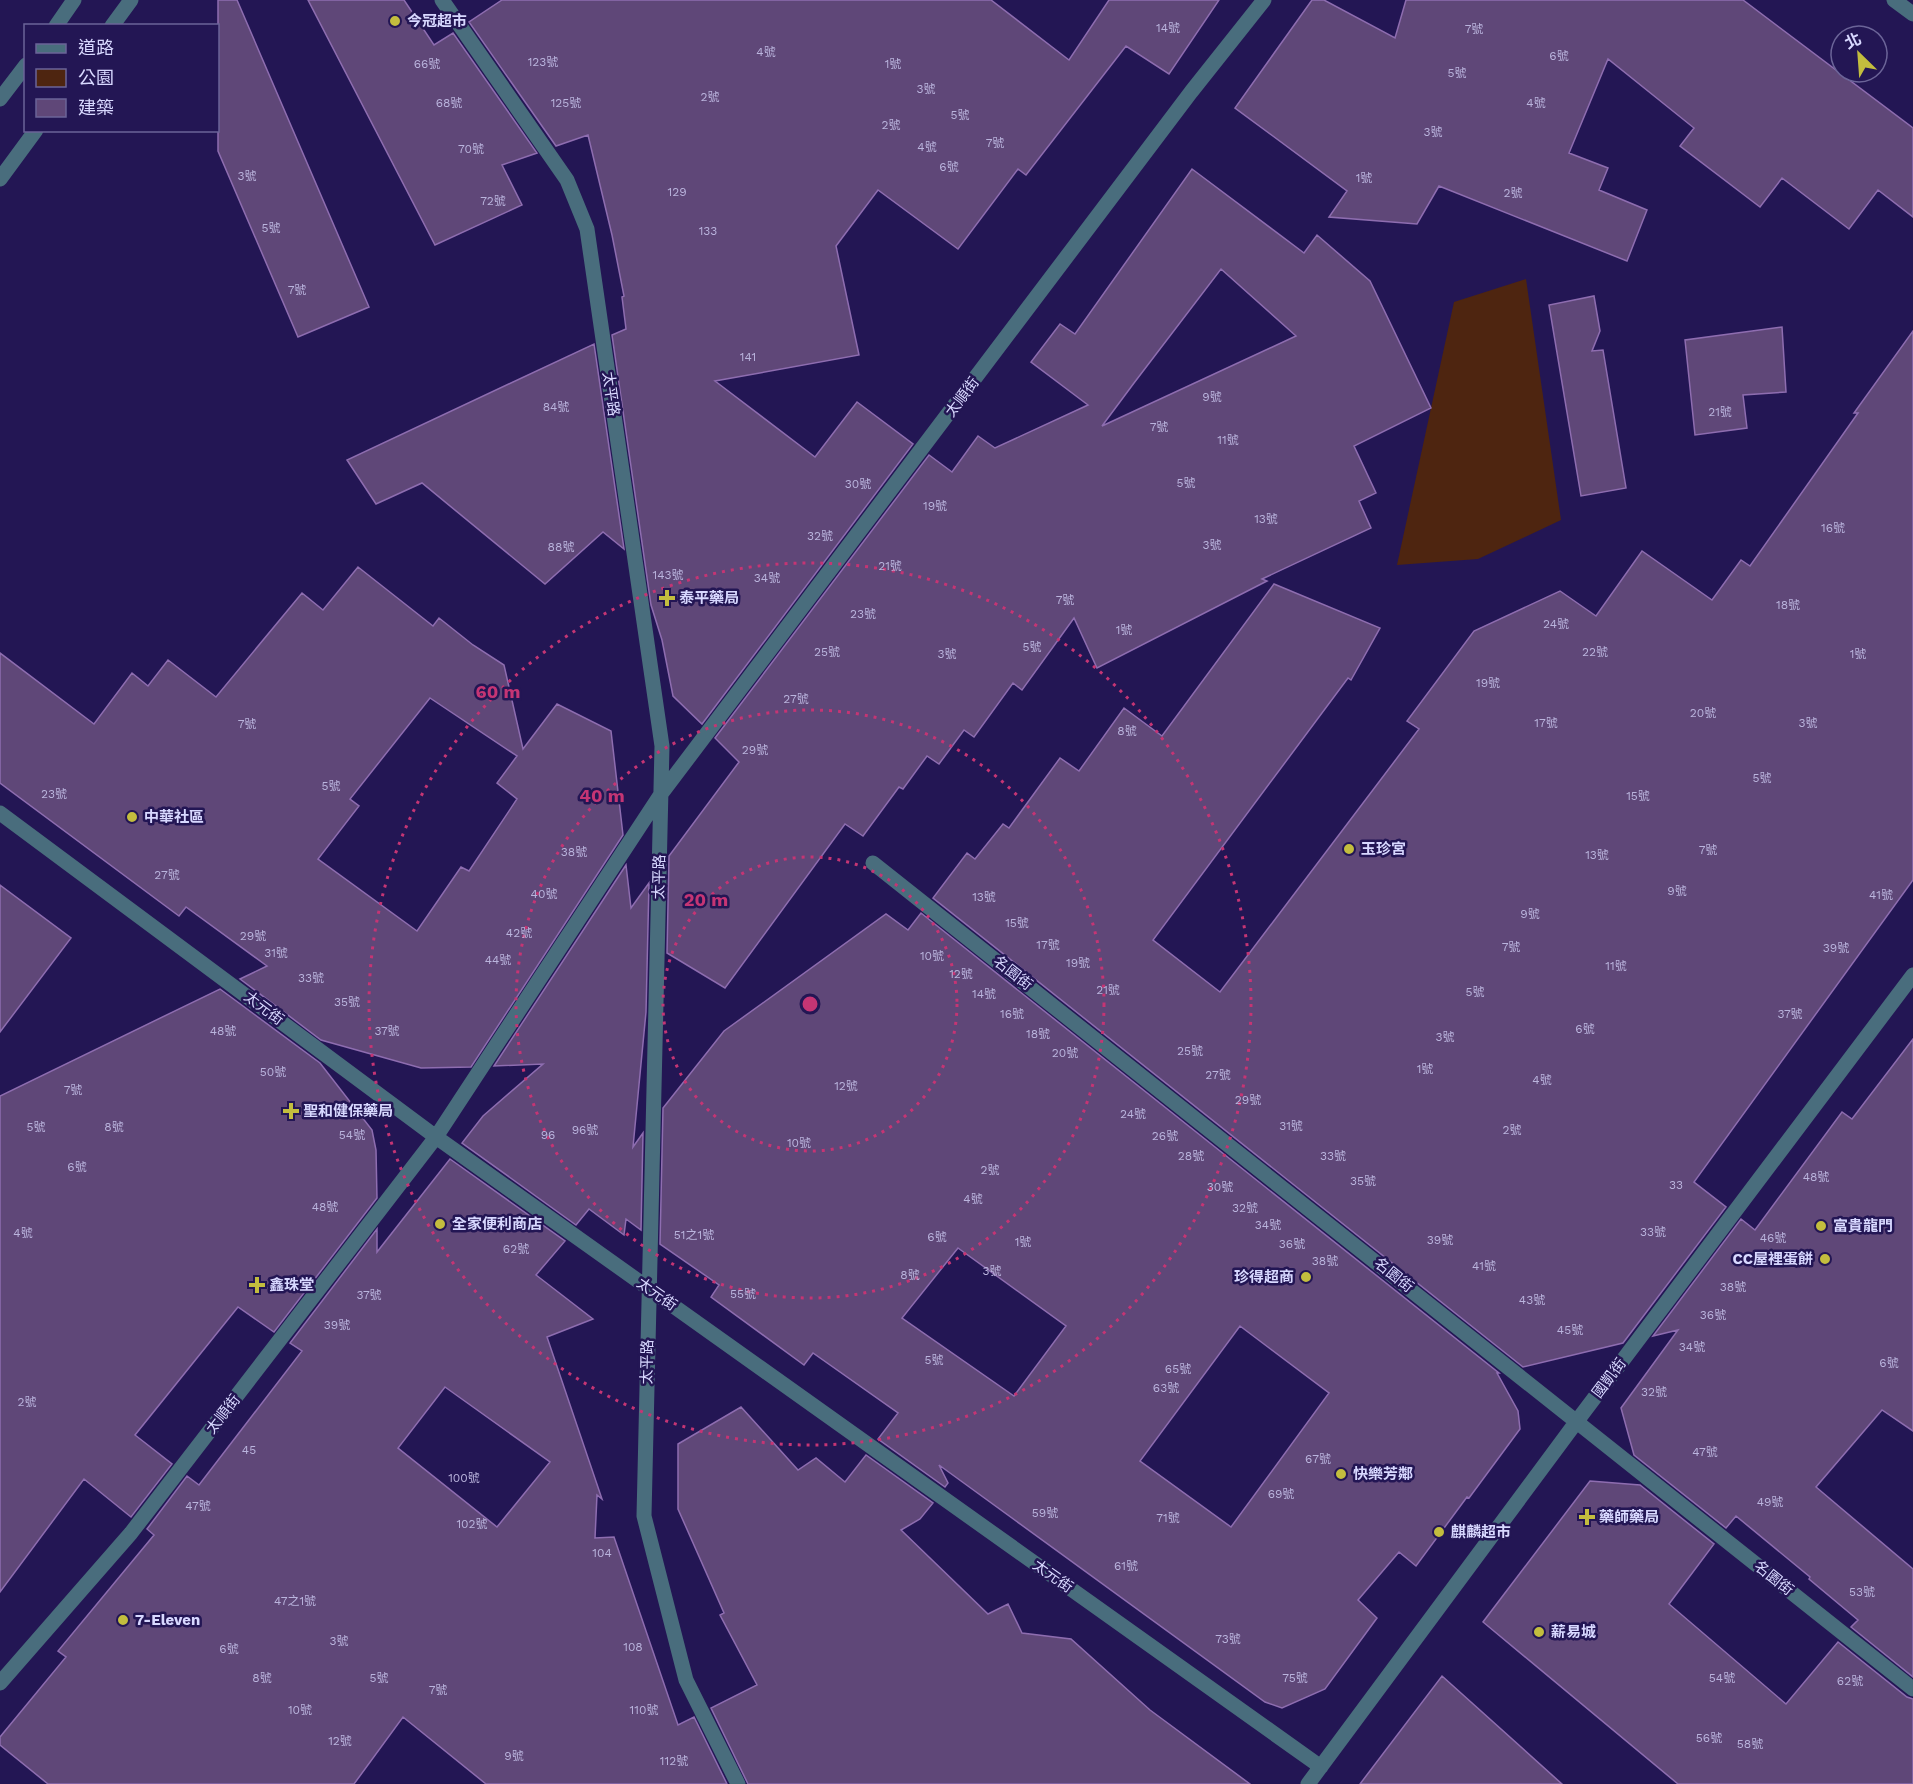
<svg xmlns="http://www.w3.org/2000/svg" width="1913" height="1784" font-family="'Work Sans','Noto Sans TC',sans-serif">
<rect width="100%" height="100%" fill="#231654"/>
<path fill="#4e2510" d="M 1526,279 L 1561,520 L 1478,559 L 1397,565 L 1454,302 Z"/>
<path fill="#5f4778" stroke="#8e6db0" stroke-width="1.5" fill-rule="evenodd" d="M 218,0 L 237,0 L 369,307 L 298,337 L 218,151 Z
M 308,0 L 404,0 L 434,45 L 453,33 L 537,153 L 502,165 L 522,205 L 435,245 Z
M 502,0 L 991,0 L 1069,60 L 1109,0 L 1219,0 L 1169,74 L 1126,46 L 1026,175 L 1018,169 L 958,249 L 878,190 L 836,246 L 859,355 L 715,381 L 815,457 L 857,402 L 913,444 L 702,724 L 673,696 L 662,640 L 651,605 L 612,335 L 626,329 L 622,297 L 624,296 L 612,235 L 588,135 L 556,146 L 469,22 Z
M 1312,0 L 1324,0 L 1395,38 L 1406,0 L 1743,0 L 1913,128 L 1913,217 L 1878,190 L 1849,229 L 1782,178 L 1760,207 L 1680,146 L 1694,128 L 1608,59 L 1569,153 L 1608,168 L 1599,190 L 1647,210 L 1627,261 L 1439,186 L 1417,224 L 1329,217 L 1347,191 L 1235,108 Z
M 1192,169 L 1304,253 L 1317,235 L 1370,281 L 1431,408 L 1354,446 L 1376,493 L 1359,501 L 1371,528 L 1262,579 L 1267,581 L 1097,668 L 1074,618 L 1022,690 L 1013,683 L 974,737 L 964,730 L 939,764 L 927,756 L 903,789 L 899,787 L 863,836 L 845,824 L 725,988 L 667,953 L 669,856 L 739,762 L 715,738 L 929,455 L 952,472 L 978,436 L 995,448 L 1088,405 L 1031,362 L 1060,324 L 1075,334 ZM 1221,269 L 1296,336 L 1102,426 L 1134,383 Z
M 1594,296 L 1600,331 L 1592,351 L 1603,350 L 1626,488 L 1581,496 L 1549,305 Z
M 1782,327 L 1786,392 L 1743,395 L 1747,428 L 1695,435 L 1685,340 Z
M 1913,331 L 1913,880 L 1694,1182 L 1726,1207 L 1623,1343 L 1523,1367 L 933,898 L 967,853 L 975,859 L 1003,824 L 1009,828 L 1060,758 L 1079,771 L 1124,708 L 1162,736 L 1274,584 L 1380,628 L 1351,680 L 1348,678 L 1153,940 L 1220,992 L 1419,729 L 1407,721 L 1474,631 L 1560,591 L 1596,616 L 1642,551 L 1712,600 L 1741,560 L 1750,566 L 1858,413 L 1854,413 Z
M 594,344 L 624,549 L 603,532 L 545,584 L 422,483 L 376,504 L 347,460 Z
M 358,567 L 433,626 L 439,618 L 473,645 L 504,665 L 523,749 L 557,704 L 611,731 L 623,835 L 471,1067 L 421,1068 L 321,1040 L 240,979 L 267,966 L 186,907 L 179,916 L 0,783 L 0,653 L 94,724 L 132,673 L 148,686 L 168,660 L 216,697 L 302,593 L 323,610 ZM 430,698 L 517,756 L 497,783 L 517,799 L 469,871 L 461,867 L 417,931 L 318,859 L 359,806 L 350,799 Z
M 626,865 L 631,908 L 649,883 L 646,1012 L 633,1147 L 643,1133 L 641,1230 L 626,1219 L 624,1235 L 589,1209 L 576,1225 L 462,1143 L 483,1116 L 543,1064 L 494,1066 Z
M 0,885 L 71,938 L 0,1032 Z
M 921,913 L 1499,1373 L 1497,1373 L 1518,1411 L 1520,1429 L 1469,1498 L 1467,1497 L 1416,1566 L 1399,1552 L 1358,1600 L 1377,1618 L 1325,1689 L 1282,1708 L 1265,1702 L 939,1465 L 948,1483 L 945,1487 L 878,1439 L 898,1413 L 813,1353 L 804,1365 L 711,1297 L 719,1285 L 660,1244 L 663,1108 L 724,1031 L 886,914 L 908,930 ZM 958,1248 L 1066,1326 L 1014,1396 L 902,1318 ZM 1240,1326 L 1329,1393 L 1231,1527 L 1140,1461 Z
M 220,989 L 320,1063 L 372,1130 L 376,1150 L 377,1198 L 274,1332 L 238,1307 L 135,1435 L 172,1464 L 131,1517 L 84,1479 L 0,1592 L 0,1096 Z
M 1913,1039 L 1913,1431 L 1882,1410 L 1816,1487 L 1913,1569 L 1913,1677 L 1851,1627 L 1858,1620 L 1809,1579 L 1810,1577 L 1736,1516 L 1726,1528 L 1634,1455 L 1621,1408 L 1678,1330 L 1653,1336 L 1741,1219 L 1755,1230 L 1842,1112 L 1852,1119 Z
M 450,1159 L 565,1241 L 536,1275 L 593,1319 L 547,1337 L 602,1499 L 597,1495 L 595,1538 L 614,1537 L 678,1725 L 694,1717 L 727,1784 L 486,1784 L 403,1717 L 354,1784 L 48,1784 L 0,1745 L 0,1737 L 66,1657 L 58,1651 L 154,1535 L 147,1529 L 187,1476 L 199,1485 L 302,1351 L 290,1343 L 377,1229 L 377,1252 ZM 445,1387 L 550,1462 L 497,1527 L 398,1448 Z
M 741,1407 L 798,1470 L 816,1458 L 845,1482 L 866,1455 L 933,1503 L 920,1519 L 901,1530 L 988,1614 L 1008,1604 L 1022,1633 L 1071,1639 L 1150,1710 L 1250,1784 L 748,1784 L 711,1708 L 757,1685 L 720,1615 L 724,1613 L 678,1509 L 678,1444 Z
M 1590,1481 L 1640,1485 L 1714,1544 L 1669,1604 L 1786,1704 L 1838,1642 L 1907,1697 L 1913,1699 L 1913,1784 L 1678,1784 L 1483,1622 Z
M 1442,1676 L 1562,1784 L 1360,1784 Z"/>
<g fill="none" stroke-linecap="round" stroke-linejoin="round">
<path stroke="#496d7d" stroke-width="15" d="M 442,0 L 567,180 L 587,229 L 662,746 L 644,1516 L 686,1680 L 738,1784
M 1894,0 L 1913,14
M 56,26 L 74,0
M 112,26 L 131,0
M 0,99 L 26,65
M 0,179 L 36,130
M 0,813 L 436,1137 L 1321,1767
M 873,863 L 1913,1689
M 0,1683 L 131,1533 L 436,1137 L 661,794 L 1191,92 L 1264,0
M 1308,1784 L 1577,1421 L 1913,975"/>
</g>
<g fill="none" stroke="#c53574" stroke-width="3" stroke-dasharray="3 6">
<circle cx="810" cy="1004" r="147"/>
<circle cx="810" cy="1004" r="294"/>
<circle cx="810" cy="1004" r="441"/>
</g>
<g fill="#c3bd3e" stroke="#231654" stroke-width="2">
<circle cx="395" cy="21" r="6"/>
<path d="M664 589h6v6h6v6h-6v6h-6v-6h-6v-6h6z"/>
<circle cx="132" cy="817" r="6"/>
<circle cx="1349" cy="849" r="6"/>
<path d="M288 1102h6v6h6v6h-6v6h-6v-6h-6v-6h6z"/>
<circle cx="440" cy="1224" r="6"/>
<circle cx="1821" cy="1226" r="6"/>
<circle cx="1825" cy="1259" r="6"/>
<circle cx="1306" cy="1277" r="6"/>
<path d="M254 1276h6v6h6v6h-6v6h-6v-6h-6v-6h6z"/>
<circle cx="1341" cy="1474" r="6"/>
<path d="M1584 1508h6v6h6v6h-6v6h-6v-6h-6v-6h6z"/>
<circle cx="1439" cy="1532" r="6"/>
<circle cx="123" cy="1620" r="6"/>
<circle cx="1539" cy="1632" r="6"/>
</g>
<g text-anchor="middle" dominant-baseline="central" stroke-width="5" stroke-linejoin="round" paint-order="stroke">
<g font-size="12" fill="#bab4dd">
<text x="1168" y="28">14號</text>
<text x="1474" y="29">7號</text>
<text x="766" y="52">4號</text>
<text x="1559" y="56">6號</text>
<text x="543" y="62">123號</text>
<text x="427" y="64">66號</text>
<text x="893" y="64">1號</text>
<text x="1457" y="73">5號</text>
<text x="926" y="89">3號</text>
<text x="710" y="97">2號</text>
<text x="449" y="103">68號</text>
<text x="566" y="103">125號</text>
<text x="1536" y="103">4號</text>
<text x="960" y="115">5號</text>
<text x="891" y="125">2號</text>
<text x="1433" y="132">3號</text>
<text x="995" y="143">7號</text>
<text x="927" y="147">4號</text>
<text x="471" y="149">70號</text>
<text x="949" y="167">6號</text>
<text x="247" y="176">3號</text>
<text x="1364" y="178">1號</text>
<text x="677" y="192">129</text>
<text x="1513" y="193">2號</text>
<text x="493" y="201">72號</text>
<text x="271" y="228">5號</text>
<text x="708" y="231">133</text>
<text x="297" y="290">7號</text>
<text x="748" y="357">141</text>
<text x="1212" y="397">9號</text>
<text x="556" y="407">84號</text>
<text x="1720" y="412">21號</text>
<text x="1159" y="427">7號</text>
<text x="1228" y="440">11號</text>
<text x="1186" y="483">5號</text>
<text x="858" y="484">30號</text>
<text x="935" y="506">19號</text>
<text x="1266" y="519">13號</text>
<text x="1833" y="528">16號</text>
<text x="820" y="536">32號</text>
<text x="1212" y="545">3號</text>
<text x="561" y="547">88號</text>
<text x="890" y="566">21號</text>
<text x="668" y="575">143號</text>
<text x="767" y="578">34號</text>
<text x="1065" y="600">7號</text>
<text x="1788" y="605">18號</text>
<text x="863" y="614">23號</text>
<text x="1556" y="624">24號</text>
<text x="1124" y="630">1號</text>
<text x="1032" y="647">5號</text>
<text x="827" y="652">25號</text>
<text x="1595" y="652">22號</text>
<text x="947" y="654">3號</text>
<text x="1858" y="654">1號</text>
<text x="1488" y="683">19號</text>
<text x="796" y="699">27號</text>
<text x="1703" y="713">20號</text>
<text x="1546" y="723">17號</text>
<text x="1808" y="723">3號</text>
<text x="247" y="724">7號</text>
<text x="1127" y="731">8號</text>
<text x="755" y="750">29號</text>
<text x="1762" y="778">5號</text>
<text x="331" y="786">5號</text>
<text x="54" y="794">23號</text>
<text x="1638" y="796">15號</text>
<text x="1708" y="850">7號</text>
<text x="574" y="852">38號</text>
<text x="1597" y="855">13號</text>
<text x="167" y="875">27號</text>
<text x="1677" y="891">9號</text>
<text x="544" y="894">40號</text>
<text x="1881" y="895">41號</text>
<text x="984" y="897">13號</text>
<text x="1530" y="914">9號</text>
<text x="1017" y="923">15號</text>
<text x="519" y="933">42號</text>
<text x="253" y="936">29號</text>
<text x="1048" y="945">17號</text>
<text x="1511" y="947">7號</text>
<text x="1836" y="948">39號</text>
<text x="276" y="953">31號</text>
<text x="932" y="956">10號</text>
<text x="498" y="960">44號</text>
<text x="1078" y="963">19號</text>
<text x="1616" y="966">11號</text>
<text x="961" y="974">12號</text>
<text x="311" y="978">33號</text>
<text x="1108" y="990">21號</text>
<text x="1475" y="992">5號</text>
<text x="984" y="994">14號</text>
<text x="347" y="1002">35號</text>
<text x="1012" y="1014">16號</text>
<text x="1790" y="1014">37號</text>
<text x="1585" y="1029">6號</text>
<text x="223" y="1031">48號</text>
<text x="387" y="1031">37號</text>
<text x="1038" y="1034">18號</text>
<text x="1445" y="1037">3號</text>
<text x="1190" y="1051">25號</text>
<text x="1065" y="1053">20號</text>
<text x="1425" y="1069">1號</text>
<text x="273" y="1072">50號</text>
<text x="1218" y="1075">27號</text>
<text x="1542" y="1080">4號</text>
<text x="846" y="1086">12號</text>
<text x="73" y="1090">7號</text>
<text x="1248" y="1100">29號</text>
<text x="1133" y="1114">24號</text>
<text x="1291" y="1126">31號</text>
<text x="36" y="1127">5號</text>
<text x="114" y="1127">8號</text>
<text x="585" y="1130">96號</text>
<text x="1512" y="1130">2號</text>
<text x="352" y="1135">54號</text>
<text x="548" y="1135">96</text>
<text x="1165" y="1136">26號</text>
<text x="799" y="1143">10號</text>
<text x="1191" y="1156">28號</text>
<text x="1333" y="1156">33號</text>
<text x="77" y="1167">6號</text>
<text x="990" y="1170">2號</text>
<text x="1816" y="1177">48號</text>
<text x="1363" y="1181">35號</text>
<text x="1676" y="1185">33</text>
<text x="1220" y="1187">30號</text>
<text x="973" y="1199">4號</text>
<text x="325" y="1207">48號</text>
<text x="1245" y="1208">32號</text>
<text x="1268" y="1225">34號</text>
<text x="1653" y="1232">33號</text>
<text x="23" y="1233">4號</text>
<text x="694" y="1235">51之1號</text>
<text x="937" y="1237">6號</text>
<text x="1773" y="1238">46號</text>
<text x="1440" y="1240">39號</text>
<text x="1023" y="1242">1號</text>
<text x="1292" y="1244">36號</text>
<text x="516" y="1249">62號</text>
<text x="1325" y="1261">38號</text>
<text x="1484" y="1266">41號</text>
<text x="992" y="1271">3號</text>
<text x="910" y="1275">8號</text>
<text x="1733" y="1287">38號</text>
<text x="743" y="1294">55號</text>
<text x="369" y="1295">37號</text>
<text x="1532" y="1300">43號</text>
<text x="1713" y="1315">36號</text>
<text x="337" y="1325">39號</text>
<text x="1570" y="1330">45號</text>
<text x="1692" y="1347">34號</text>
<text x="934" y="1360">5號</text>
<text x="1889" y="1363">6號</text>
<text x="1178" y="1369">65號</text>
<text x="1166" y="1388">63號</text>
<text x="1654" y="1392">32號</text>
<text x="27" y="1402">2號</text>
<text x="249" y="1450">45</text>
<text x="1705" y="1452">47號</text>
<text x="1318" y="1459">67號</text>
<text x="464" y="1478">100號</text>
<text x="1281" y="1494">69號</text>
<text x="1770" y="1502">49號</text>
<text x="198" y="1506">47號</text>
<text x="1045" y="1513">59號</text>
<text x="1168" y="1518">71號</text>
<text x="472" y="1524">102號</text>
<text x="602" y="1553">104</text>
<text x="1126" y="1566">61號</text>
<text x="1862" y="1592">53號</text>
<text x="295" y="1601">47之1號</text>
<text x="1228" y="1639">73號</text>
<text x="339" y="1641">3號</text>
<text x="633" y="1647">108</text>
<text x="229" y="1649">6號</text>
<text x="262" y="1678">8號</text>
<text x="379" y="1678">5號</text>
<text x="1295" y="1678">75號</text>
<text x="1722" y="1678">54號</text>
<text x="1850" y="1681">62號</text>
<text x="438" y="1690">7號</text>
<text x="300" y="1710">10號</text>
<text x="644" y="1710">110號</text>
<text x="1709" y="1738">56號</text>
<text x="340" y="1741">12號</text>
<text x="1750" y="1744">58號</text>
<text x="514" y="1756">9號</text>
<text x="674" y="1761">112號</text>
</g>
<g font-size="15" font-weight="bold" fill="#d8d8ff" stroke="#231654" text-anchor="start">
<text x="407" y="21">今冠超市</text>
<text x="679" y="598">泰平藥局</text>
<text x="144" y="817">中華社區</text>
<text x="1361" y="849">玉珍宮</text>
<text x="303" y="1111">聖和健保藥局</text>
<text x="452" y="1224">全家便利商店</text>
<text x="1833" y="1226">富貴龍門</text>
<text x="1813" y="1259" text-anchor="end">CC屋裡蛋餅</text>
<text x="1294" y="1277" text-anchor="end">珍得超商</text>
<text x="269" y="1285">鑫珠堂</text>
<text x="1353" y="1474">快樂芳鄰</text>
<text x="1599" y="1517">藥師藥局</text>
<text x="1451" y="1532">麒麟超市</text>
<text x="135" y="1620">7-Eleven</text>
<text x="1551" y="1632">薪易城</text>
</g>
<g font-size="15" fill="#d8d8ff" stroke="#231654">
<text transform="translate(611 394) rotate(82)">太平路</text>
<text transform="translate(962 397) rotate(-53)">太順街</text>
<text transform="translate(659 877) rotate(-89)">太平路</text>
<text transform="translate(1013 973) rotate(38)">名園街</text>
<text transform="translate(264 1008) rotate(37)">太元街</text>
<text transform="translate(1394 1275) rotate(39)">名園街</text>
<text transform="translate(657 1294) rotate(35)">太元街</text>
<text transform="translate(647 1362) rotate(-89)">太平路</text>
<text transform="translate(1609 1378) rotate(-53)">國凱街</text>
<text transform="translate(223 1414) rotate(-52)">太順街</text>
<text transform="translate(1053 1576) rotate(35)">太元街</text>
<text transform="translate(1774 1578) rotate(39)">名園街</text>
</g>
</g>
<circle cx="810" cy="1004" r="9" fill="#c53574" stroke="#231654" stroke-width="3"/>
<g font-size="18" text-anchor="middle" font-weight="bold" fill="#c53574" stroke="#231654" stroke-width="5" stroke-linejoin="round" paint-order="stroke">
<text x="498" y="698">60 m</text>
<text x="602" y="802">40 m</text>
<text x="706" y="906">20 m</text>
</g>
<rect x="24" y="24" width="195" height="108" fill="#231654" stroke="#6b6498" stroke-width="1.5"/>
<rect x="36" y="44" width="30" height="9" fill="#496d7d" stroke="#6b6498" stroke-width="1.5"/>
<text x="78" y="54" font-size="18" fill="#d8d8ff">道路</text>
<rect x="36" y="69" width="30" height="18" fill="#4e2510" stroke="#6b6498" stroke-width="1.5"/>
<text x="78" y="84" font-size="18" fill="#d8d8ff">公園</text>
<rect x="36" y="99" width="30" height="18" fill="#5f4778" stroke="#6b6498" stroke-width="1.5"/>
<text x="78" y="114" font-size="18" fill="#d8d8ff">建築</text>
<g transform="translate(1859 54) rotate(335)"><circle r="28" fill="#231654" stroke="#6b6498" stroke-width="1.5"/>
<path d="M0-4.5L10 22L0 15L-10 22Z" fill="#c3bd3e"/>
<text y="-9" font-size="16" font-weight="bold" text-anchor="middle" fill="#d8d8ff">北</text>
</g>
</svg>
